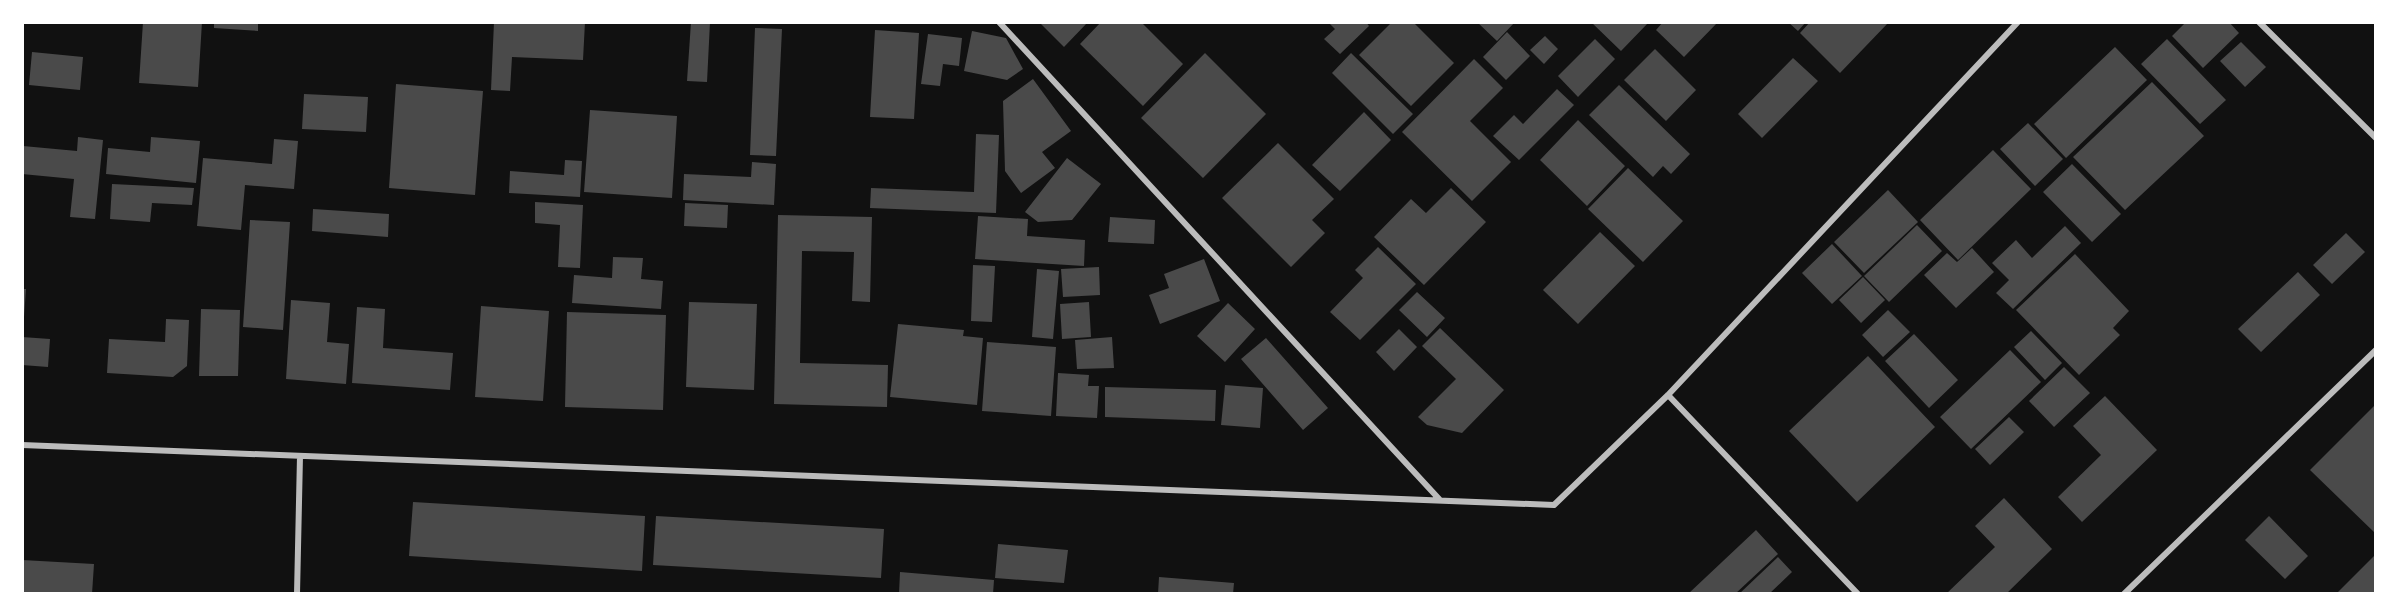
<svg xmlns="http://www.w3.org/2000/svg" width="2398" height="616" font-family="'Noto Sans',sans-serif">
<rect width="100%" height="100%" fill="#111"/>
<path fill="#4a4a4a" d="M 143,22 L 202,22 L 198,87 L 139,83 Z
M 214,22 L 258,22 L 258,31 L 214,28 Z
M 494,22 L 585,22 L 583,60 L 512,57 L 510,91 L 491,90 Z
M 691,22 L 710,22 L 707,82 L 687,81 Z
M 1039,22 L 1088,22 L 1064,47 Z
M 1101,22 L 1141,22 L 1183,64 L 1143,106 L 1080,44 Z
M 1328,22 L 1366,22 L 1369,26 L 1340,54 L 1324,39 L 1335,29 Z
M 1392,22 L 1413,22 L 1454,63 L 1411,106 L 1359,55 Z
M 1477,22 L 1515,22 L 1497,41 Z
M 1591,22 L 1649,22 L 1621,51 Z
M 1663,22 L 1718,22 L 1684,57 L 1656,30 Z
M 1788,22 L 1806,22 L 1798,31 Z
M 1810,22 L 1889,22 L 1840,73 L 1800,33 Z
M 2186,22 L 2229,22 L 2239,33 L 2203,68 L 2172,36 Z
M 755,28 L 782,29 L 776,156 L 750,155 Z
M 875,30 L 919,33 L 914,119 L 870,117 Z
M 972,31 L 1006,38 L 1023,69 L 1007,80 L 964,71 Z
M 1507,32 L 1530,56 L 1506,80 L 1483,57 Z
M 928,34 L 962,38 L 959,66 L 943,64 L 940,86 L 921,84 Z
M 1545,36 L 1558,49 L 1544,64 L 1530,50 Z
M 1595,39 L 1615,59 L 1578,97 L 1558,76 Z
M 2167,39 L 2226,100 L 2200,124 L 2141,64 Z
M 2241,42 L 2266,67 L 2245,87 L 2220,61 Z
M 2115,47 L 2147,80 L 2066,158 L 2034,124 Z
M 1655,49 L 1696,90 L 1666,121 L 1624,80 Z
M 32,52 L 83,57 L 80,90 L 29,85 Z
M 1205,53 L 1266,114 L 1203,178 L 1141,118 Z
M 1351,53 L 1413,114 L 1393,134 L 1332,73 Z
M 1793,58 L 1818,81 L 1762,138 L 1738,114 Z
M 1474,59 L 1503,88 L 1470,121 L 1511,162 L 1472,201 L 1402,132 Z
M 1033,79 L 1071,131 L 1042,152 L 1055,168 L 1021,193 L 1005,171 L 1003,101 Z
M 2152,82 L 2204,136 L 2125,210 L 2073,157 Z
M 396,84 L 483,91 L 475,195 L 389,188 Z
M 1619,85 L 1690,154 L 1671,174 L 1663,166 L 1653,177 L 1589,115 Z
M 1557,89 L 1574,105 L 1519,160 L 1493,136 L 1514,115 L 1523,124 Z
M 304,94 L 368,97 L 366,132 L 302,129 Z
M 590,110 L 677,116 L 672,198 L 584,192 Z
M 1364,112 L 1391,140 L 1340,191 L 1312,165 Z
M 1578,120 L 1625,166 L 1587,206 L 1540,160 Z
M 2028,123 L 2063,159 L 2035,186 L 2000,149 Z
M 976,134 L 999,135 L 996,213 L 870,208 L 871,188 L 974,192 Z
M 78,137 L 103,140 L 95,219 L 70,217 L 74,179 L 22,174 L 23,146 L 77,151 Z
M 151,137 L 200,141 L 196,183 L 106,174 L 108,148 L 150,152 Z
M 274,139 L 298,141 L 294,189 L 245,185 L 241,230 L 197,226 L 203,158 L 272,164 Z
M 1278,143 L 1334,199 L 1312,220 L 1325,233 L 1291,267 L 1222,198 Z
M 1993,150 L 2031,189 L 1958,260 L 1920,220 Z
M 1067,158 L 1101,184 L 1072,220 L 1038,222 L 1025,212 Z
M 565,160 L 582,161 L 580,197 L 509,193 L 510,171 L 564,175 Z
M 752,162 L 776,164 L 774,205 L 683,200 L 684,174 L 751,177 Z
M 2072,164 L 2121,214 L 2092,242 L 2043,192 Z
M 1628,168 L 1683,221 L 1643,262 L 1588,209 Z
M 112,184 L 194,188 L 192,205 L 152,203 L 150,222 L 110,219 Z
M 1451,188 L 1486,222 L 1424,285 L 1374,237 L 1411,199 L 1426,213 Z
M 1888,190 L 1918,222 L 1864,273 L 1834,242 Z
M 535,202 L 583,205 L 580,268 L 558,267 L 560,225 L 535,223 Z
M 685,203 L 728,205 L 727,228 L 684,226 Z
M 313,209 L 389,214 L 388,237 L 312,231 Z
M 778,215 L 872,217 L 870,302 L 852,301 L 854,252 L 802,251 L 800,363 L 888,365 L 887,407 L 774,404 Z
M 978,216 L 1028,219 L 1027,236 L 1085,240 L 1084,266 L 975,259 Z
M 1110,217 L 1155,220 L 1154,244 L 1108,242 Z
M 250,220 L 290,222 L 283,330 L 243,327 Z
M 1917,225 L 1942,251 L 1889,302 L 1864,276 Z
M 2065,226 L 2081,243 L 2013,309 L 1996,293 L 2009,280 L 1992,263 L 2016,240 L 2032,258 Z
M 1600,232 L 1635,266 L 1578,324 L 1543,290 Z
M 2346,233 L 2365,252 L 2332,284 L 2313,265 Z
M 1832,244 L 1862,276 L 1832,304 L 1802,273 Z
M 1378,247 L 1416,284 L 1360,340 L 1330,312 L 1363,278 L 1355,270 Z
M 1972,248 L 1994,272 L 1956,308 L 1924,275 L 1947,253 L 1957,262 Z
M 2075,254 L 2129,311 L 2113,328 L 2120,335 L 2079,375 L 2016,310 Z
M 613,257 L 643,258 L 641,279 L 663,281 L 661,309 L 572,303 L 574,275 L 612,278 Z
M 1204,259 L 1220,301 L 1160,324 L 1149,295 L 1169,288 L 1164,274 Z
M 973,265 L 995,266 L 992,322 L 971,321 Z
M 1099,267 L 1100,295 L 1063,297 L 1061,269 Z
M 1037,269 L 1059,271 L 1053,339 L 1032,337 Z
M 2298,272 L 2320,295 L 2261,352 L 2238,329 Z
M 1863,277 L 1885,300 L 1861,323 L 1839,300 Z
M 22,289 L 26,289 L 24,317 L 22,317 Z
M 1417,292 L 1445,318 L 1427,337 L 1399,310 Z
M 291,300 L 330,303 L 327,342 L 349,344 L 346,384 L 286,379 Z
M 689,302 L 757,304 L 754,390 L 686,387 Z
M 1089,302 L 1091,337 L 1062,339 L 1060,304 Z
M 1228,303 L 1255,329 L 1225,362 L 1197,336 Z
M 481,306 L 549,311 L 543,401 L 475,397 Z
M 357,307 L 385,309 L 383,348 L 453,353 L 450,390 L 352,383 Z
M 201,309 L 240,310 L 238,376 L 199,376 Z
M 1888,310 L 1910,332 L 1883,357 L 1862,335 Z
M 567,312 L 666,315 L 663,410 L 565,407 Z
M 166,319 L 189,320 L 187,366 L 173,377 L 107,373 L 109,339 L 165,342 Z
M 898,324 L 964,330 L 963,336 L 983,338 L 977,405 L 890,397 Z
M 1440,328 L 1504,390 L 1462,433 L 1427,425 L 1418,417 L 1456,379 L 1422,346 Z
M 1399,329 L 1417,347 L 1394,371 L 1376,352 Z
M 2031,331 L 2062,363 L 2045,380 L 2014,347 Z
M 1914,334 L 1958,380 L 1929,408 L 1885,361 Z
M 22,337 L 50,339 L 48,367 L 22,365 Z
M 1112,337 L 1114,368 L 1077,369 L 1075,340 Z
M 1266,338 L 1328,408 L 1303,430 L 1241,359 Z
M 987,342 L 1056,347 L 1051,416 L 982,411 Z
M 2010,350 L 2041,382 L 1971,449 L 1940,417 Z
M 1868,356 L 1935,427 L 1857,502 L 1789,431 Z
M 2064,367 L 2090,393 L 2054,427 L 2029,401 Z
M 1058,373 L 1089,375 L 1088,386 L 1099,386 L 1097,418 L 1056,416 Z
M 1225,385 L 1263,388 L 1260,428 L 1221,425 Z
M 1105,387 L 1216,390 L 1215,421 L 1105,417 Z
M 2105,396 L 2157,450 L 2082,522 L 2058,497 L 2101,455 L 2073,426 Z
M 2376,404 L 2376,534 L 2310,470 Z
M 2009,417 L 2024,432 L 1990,465 L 1975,449 Z
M 2004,498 L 2052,549 L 2006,594 L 1946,594 L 1995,547 L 1975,526 Z
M 413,502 L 645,516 L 642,571 L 409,556 Z
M 656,516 L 884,529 L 881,578 L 653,565 Z
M 2269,516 L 2308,556 L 2285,579 L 2245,540 Z
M 1756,530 L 1778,554 L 1735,594 L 1688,594 Z
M 998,544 L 1068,550 L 1064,583 L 995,578 Z
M 2376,554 L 2376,592 L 2336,594 Z
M 1778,557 L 1792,572 L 1769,594 L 1739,594 Z
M 22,560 L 94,564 L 92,594 L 22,594 Z
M 900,572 L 994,580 L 993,594 L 899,594 Z
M 1159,577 L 1234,583 L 1233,594 L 1158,594 Z"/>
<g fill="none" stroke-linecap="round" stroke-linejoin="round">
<path stroke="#bcbcbc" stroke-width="6" d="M 999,22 L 1440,500
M 2259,22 L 2376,138
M 1668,395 L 1858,594
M 22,445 L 1554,505 L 1668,395 L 2018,22
M 297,594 L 300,456
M 2124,594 L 2376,350"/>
</g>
<rect width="2398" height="616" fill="none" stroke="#ffffff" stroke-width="48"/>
</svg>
